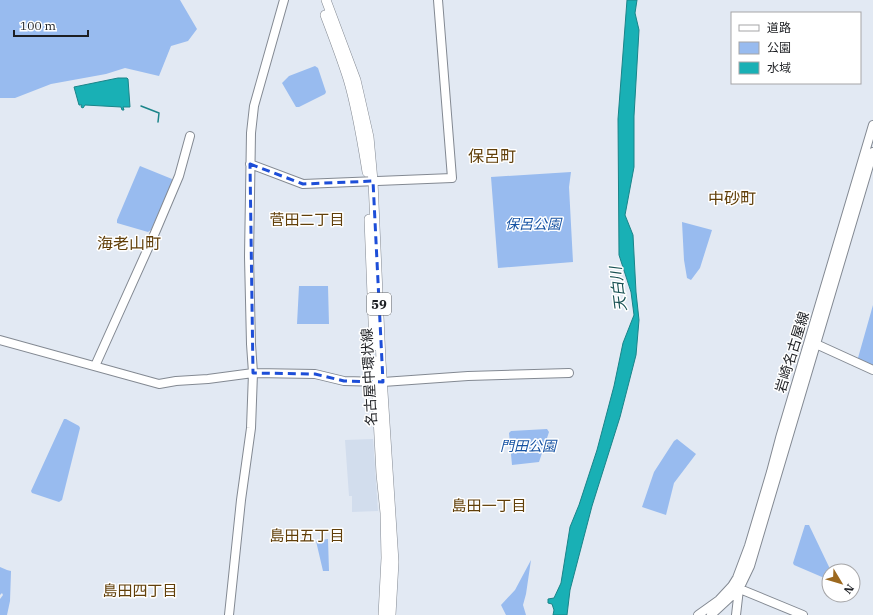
<svg xmlns="http://www.w3.org/2000/svg" width="873" height="615" font-family="'IBM Plex Serif','Noto Sans JP',serif">
<rect width="100%" height="100%" fill="#e2e9f3"/>
<path fill="#d2dded" d="M 373,439 L 378,511 L 352,512 L 352,496 L 349,496 L 345,440 Z"/>
<path fill="#98bbef" d="M 0,0 L 180,0 L 197,29 L 188,41 L 171,46 L 159,76 L 125,68 L 106,74 L 51,84 L 15,98 L 0,98 Z
M 315,66 L 318,68 L 326,92 L 325,94 L 299,107 L 296,107 L 282,83 L 289,76 Z
M 140,166 L 172,179 L 172,182 L 151,230 L 148,232 L 117,223 L 117,220 L 139,168 Z
M 571,172 L 569,187 L 573,262 L 498,268 L 491,177 Z
M 682,222 L 712,230 L 700,268 L 691,280 L 687,278 L 684,260 Z
M 299,286 L 328,286 L 329,324 L 297,324 Z
M 873,305 L 873,367 L 859,360 L 858,358 Z
M 64,419 L 66,419 L 79,426 L 80,428 L 62,500 L 59,502 L 32,493 L 31,491 Z
M 547,429 L 549,432 L 539,462 L 512,465 L 509,433 L 511,431 Z
M 677,439 L 696,454 L 674,483 L 666,515 L 642,507 L 654,472 L 674,441 Z
M 805,525 L 809,525 L 831,571 L 829,571 L 829,580 L 794,565 L 793,563 Z
M 328,539 L 329,571 L 323,571 L 316,541 Z
M 531,560 L 526,594 L 523,605 L 526,615 L 506,615 L 501,605 L 515,590 Z
M 0,567 L 7,570 L 11,571 L 10,601 L 7,615 L 0,615 L 0,599 L 3,595 L 2,593 L 0,595 Z"/>
<path fill="#19b0b5" stroke="#1a8489" d="M 627,0 L 637,0 L 635,13 L 639,30 L 634,116 L 634,167 L 625,215 L 633,235 L 636,292 L 639,320 L 636,355 L 620,417 L 592,506 L 570,590 L 567,615 L 553,615 L 554,610 L 552,604 L 548,603 L 548,599 L 554,598 L 561,583 L 570,527 L 579,505 L 597,450 L 614,386 L 623,343 L 634,315 L 631,292 L 619,255 L 618,119 Z
M 118,78 L 127,78 L 128,79 L 130,107 L 123,107 L 124,110 L 122,110 L 121,107 L 85,105 L 83,108 L 81,107 L 82,105 L 79,105 L 74,87 Z"/>
<g fill="none" stroke-linecap="round" stroke-linejoin="round">
<path stroke="#1a8489" stroke-width="1.5" d="M 141,106 L 159,113 L 158,122"/>
<g stroke="#838992" stroke-width="10">
<path id="secondary" d="M 250,164 L 303,184 L 452,178 L 438,0
M 0,340 L 159,384 L 176,381 L 208,379 L 253,373 L 251,344 L 249,257 L 251,133 L 254,106 L 284,0
M 816,344 L 873,370
M 95,366 L 154,235 L 179,176 L 190,136
M 735,587 L 803,615
M 229,615 L 241,500 L 251,428 L 253,373 L 315,374 L 344,381 L 383,382 L 468,376 L 569,373
M 698,615 L 719,600 L 732,586 L 737,578 L 749,546 L 771,472 L 780,438 L 873,125
M 711,615 L 739,589
M 736,615 L 739,589 L 750,566 L 873,152"/>
</g>
<g stroke="#838992" stroke-width="10">
<path id="primary" d="M 326,0 L 356,80 L 369,137 L 373,181 L 381,361 L 394,562 L 391,615
M 325,15 C 333,36 341,57 348,79 C 357,109 362,141 367,172
M 369,219 L 374,346
M 375,361 L 381,474 L 385,513 L 386,558 L 383,615"/>
</g>
<use href="#secondary" stroke="#fff" stroke-width="8"/>
<use href="#primary" stroke="#fff" stroke-width="9"/>
</g>
<path fill="none" stroke="#1d4ed8" stroke-width="3" stroke-dasharray="8 5" stroke-linejoin="round" d="M 250,164 L 303,184 L 373,181 L 383,382 L 344,381 L 315,374 L 253,373 Z"/>
<g text-anchor="middle" dominant-baseline="central" stroke-width="3" stroke-linejoin="round" paint-order="stroke">
<rect fill="#fff" stroke="#616265" stroke-width="1" x="367" y="293" width="24" height="22" rx="3"/>
<g font-size="13" font-weight="bold" fill="#1d1f23">
<text x="379" y="304">59</text>
</g>
<g font-size="14" font-style="italic" fill="#1753a3" stroke="#fff">
<text x="533" y="224">保呂公園</text>
<text x="528" y="446">門田公園</text>
</g>
<g font-size="14" fill="#1d1f23" stroke="#fff">
<text transform="translate(792 352) rotate(-73)">岩崎名古屋線</text>
<text transform="translate(369 377) rotate(-93)">名古屋中環状線</text>
</g>
<g font-size="15" fill="#613f09" stroke="#fff">
<text x="307" y="219">菅田二丁目</text>
<text x="489" y="505">島田一丁目</text>
<text x="307" y="535">島田五丁目</text>
<text x="140" y="590">島田四丁目</text>
</g>
<g font-size="15" font-style="italic" fill="#185153" stroke="#fff">
<text transform="translate(618 289) rotate(-97)">天白川</text>
</g>
<g font-size="16" fill="#613f09" stroke="#fff">
<text x="492" y="156">保呂町</text>
<text x="732" y="198">中砂町</text>
<text x="129" y="243">海老山町</text>
</g>
</g>
<rect x="731" y="12" width="130" height="72" fill="#ffffff" stroke="#a5a5a7"/>
<rect x="739" y="25" width="20" height="6" fill="#ffffff" stroke="#a5a5a7"/>
<text x="767" y="32" font-size="12" fill="#1d1f23">道路</text>
<rect x="739" y="42" width="20" height="12" fill="#98bbef" stroke="#a5a5a7"/>
<text x="767" y="52" font-size="12" fill="#1d1f23">公園</text>
<rect x="739" y="62" width="20" height="12" fill="#19b0b5" stroke="#a5a5a7"/>
<text x="767" y="72" font-size="12" fill="#1d1f23">水域</text>
<g transform="translate(841 583) rotate(128)"><circle r="19" fill="#ffffff" stroke="#a5a5a7"/>
<path d="M0-3L7 15L0 10L-7 15Z" fill="#9c691f"/>
<text y="-6" font-size="11" font-weight="bold" text-anchor="middle" fill="#1d1f23">N</text>
</g>
<path d="M14 30v6h74v-6" fill="none" stroke="#1d1f23" stroke-width="2"/>
<text x="20" y="30" font-size="12" fill="#1d1f23" stroke="#ffffff" stroke-width="3" paint-order="stroke">100 m</text>
</svg>
